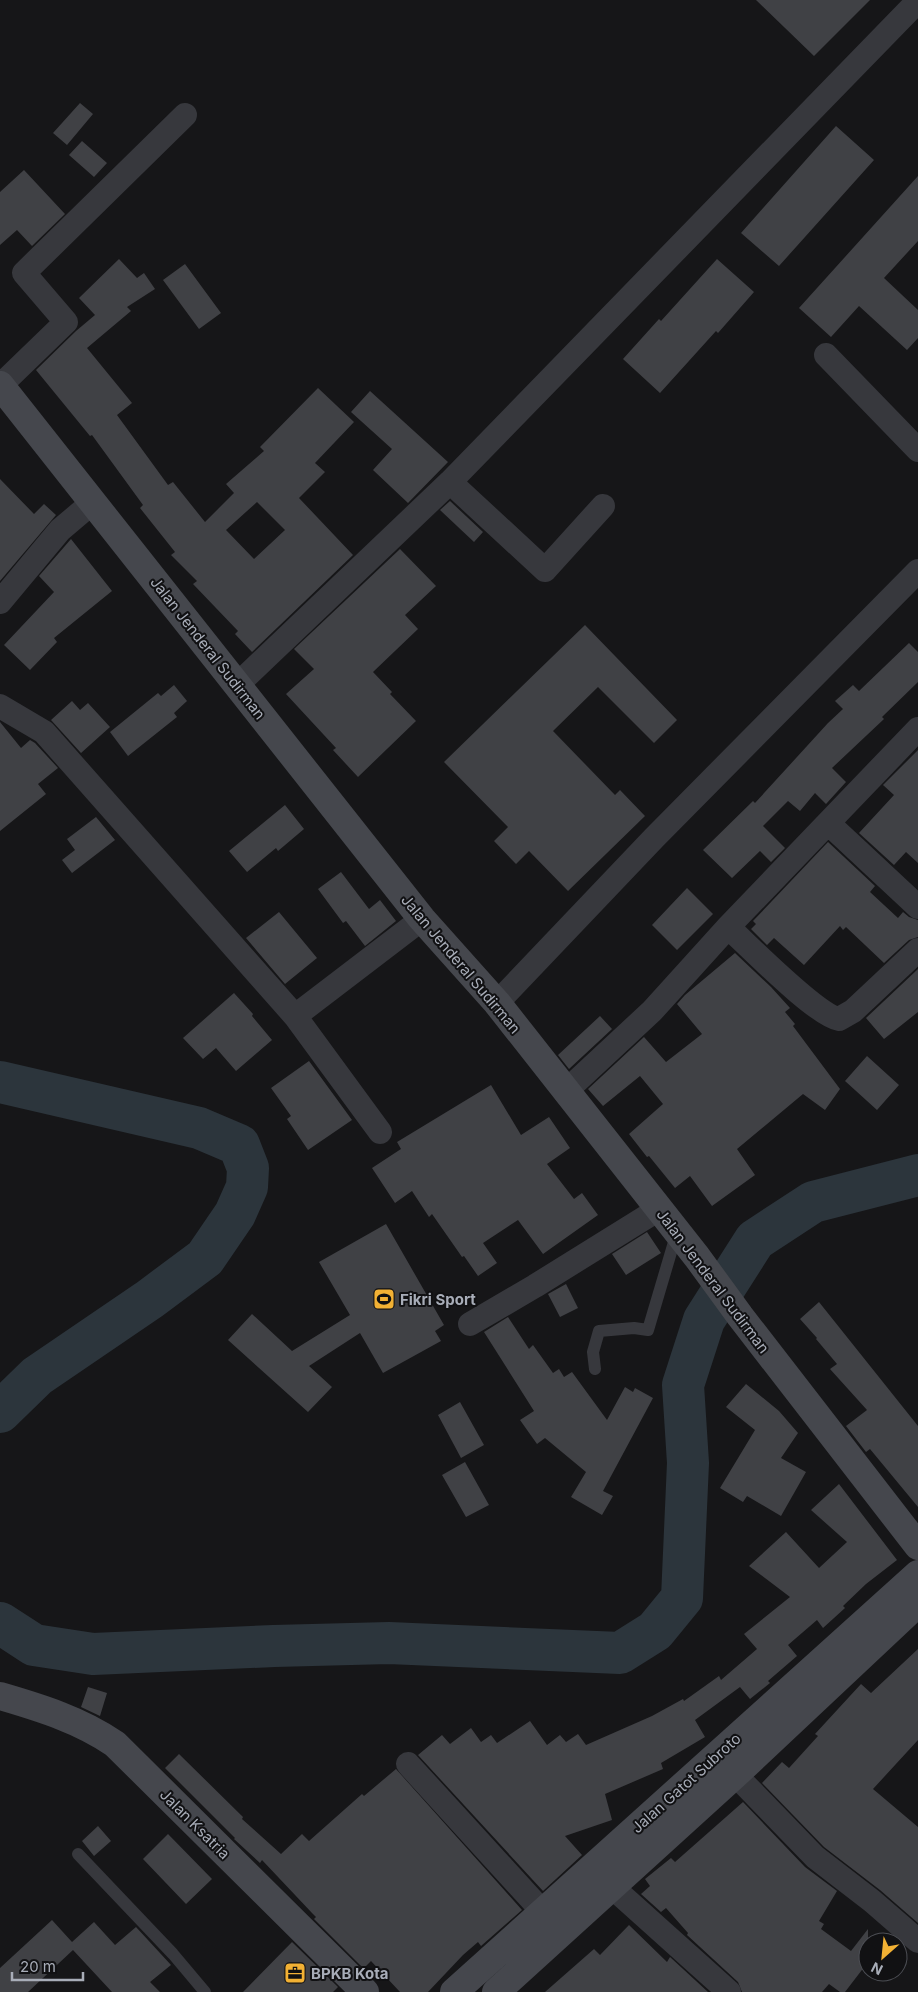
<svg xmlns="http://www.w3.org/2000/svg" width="918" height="1992" font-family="Inter,sans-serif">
<rect width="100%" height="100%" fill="#161618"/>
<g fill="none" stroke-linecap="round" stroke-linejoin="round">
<path stroke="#2c353c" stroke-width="42" d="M 0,1082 L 199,1128 L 239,1145 L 248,1168 L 247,1187 L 235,1214 L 205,1258 L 150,1299 L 37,1376 L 0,1412
M 0,1623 L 34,1645 L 93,1654 L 274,1646 L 389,1643 L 620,1653 L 655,1631 L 682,1598 L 688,1463 L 683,1385 L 704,1320 L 755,1240 L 813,1202 L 918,1175"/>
</g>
<path fill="#404145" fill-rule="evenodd" d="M 756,0 L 870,0 L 814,56 Z
M 80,103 L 93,114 L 67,145 L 53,133 Z
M 836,126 L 874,160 L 779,266 L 741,233 Z
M 82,141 L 107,163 L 94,177 L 69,155 Z
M 24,170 L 65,214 L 32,246 L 17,230 L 0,245 L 0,192 Z
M 918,176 L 918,241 L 884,278 L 918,310 L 918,338 L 907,350 L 859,306 L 831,337 L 799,308 Z
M 119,259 L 137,278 L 144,273 L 155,289 L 127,307 L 131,311 L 87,348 L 132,403 L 117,415 L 168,485 L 173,482 L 205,522 L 234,493 L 226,484 L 264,451 L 260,447 L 318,388 L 354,422 L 315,463 L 325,472 L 299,498 L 353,555 L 252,652 L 235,634 L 238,631 L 193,584 L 197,581 L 171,555 L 175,552 L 140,508 L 143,505 L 92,435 L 90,436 L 36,370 L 76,331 L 95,315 L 79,298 ZM 257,502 L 285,530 L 254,559 L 226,530 Z
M 717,259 L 754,292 L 718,333 L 716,331 L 660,393 L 623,359 L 659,319 L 661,321 Z
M 185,264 L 221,313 L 199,329 L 163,280 Z
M 370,391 L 448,462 L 408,503 L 373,470 L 392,449 L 351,412 Z
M 0,479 L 34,514 L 44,504 L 56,515 L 0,581 Z
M 450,501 L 483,532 L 474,542 L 440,510 Z
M 71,539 L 112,591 L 54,638 L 57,642 L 30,670 L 4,645 L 54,592 L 39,576 Z
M 400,549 L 436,586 L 405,615 L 418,629 L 373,672 L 392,692 L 390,694 L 416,721 L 358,777 L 333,750 L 336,748 L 286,694 L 314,669 L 294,649 Z
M 585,625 L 677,720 L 654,743 L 598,687 L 553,731 L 615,795 L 620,790 L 645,816 L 568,891 L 529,851 L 516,864 L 494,841 L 508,827 L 444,762 Z
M 909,643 L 918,652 L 918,682 L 882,717 L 884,719 L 832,768 L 846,782 L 826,804 L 815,793 L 800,811 L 788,801 L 763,826 L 785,848 L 771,862 L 760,851 L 732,878 L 703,850 L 753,801 L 755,803 L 828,723 L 843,709 L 835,701 L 853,685 L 859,691 Z
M 174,685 L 187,701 L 174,713 L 177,717 L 128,756 L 110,732 L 158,693 L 161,696 Z
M 72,701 L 80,710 L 88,703 L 110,727 L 81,753 L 51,720 Z
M 0,722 L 21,748 L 30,740 L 35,743 L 58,768 L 38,784 L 46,794 L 0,831 Z
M 918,750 L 918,863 L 906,852 L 894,865 L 859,833 L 894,795 L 883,785 Z
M 285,805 L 304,829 L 278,851 L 276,848 L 247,872 L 229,851 Z
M 96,817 L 115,840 L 72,873 L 62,860 L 75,850 L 67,839 Z
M 828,842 L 875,886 L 870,892 L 898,918 L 903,912 L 909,917 L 918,920 L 918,937 L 909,940 L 884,963 L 846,927 L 843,930 L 840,926 L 804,965 L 774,938 L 767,945 L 751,929 L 756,924 L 753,921 Z
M 341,872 L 369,909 L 380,900 L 396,921 L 365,946 L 346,921 L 343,923 L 318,889 Z
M 687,888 L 713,914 L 677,950 L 652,925 Z
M 279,912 L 317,958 L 285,984 L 246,938 Z
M 735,953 L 771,987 L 790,1008 L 785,1012 L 795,1024 L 793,1026 L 840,1089 L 825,1110 L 803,1094 L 737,1149 L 755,1175 L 712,1206 L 690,1176 L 675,1188 L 649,1156 L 647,1157 L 629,1134 L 663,1104 L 640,1076 L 603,1106 L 588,1089 L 644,1037 L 666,1062 L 702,1034 L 677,1004 L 685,995 Z
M 918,969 L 918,1012 L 884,1039 L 866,1018 Z
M 234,993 L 253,1014 L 252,1016 L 272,1040 L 236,1071 L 216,1048 L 203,1059 L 183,1038 Z
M 600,1016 L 612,1029 L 569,1069 L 558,1055 Z
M 867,1056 L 899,1085 L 877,1110 L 845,1081 Z
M 309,1061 L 352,1120 L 308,1150 L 287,1119 L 291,1116 L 271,1088 Z
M 491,1085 L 521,1135 L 549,1117 L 570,1148 L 547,1164 L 574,1199 L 582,1193 L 598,1215 L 543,1254 L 518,1220 L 483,1243 L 497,1263 L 478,1276 L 464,1256 L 462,1257 L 432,1214 L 429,1217 L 412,1191 L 395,1203 L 372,1168 L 401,1149 L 397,1142 Z
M 386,1224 L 444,1325 L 435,1331 L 441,1341 L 383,1373 L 360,1333 L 309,1366 L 332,1387 L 308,1412 L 228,1340 L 252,1314 L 292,1351 L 350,1315 L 319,1262 Z
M 647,1232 L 661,1253 L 626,1275 L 612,1254 Z
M 566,1284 L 578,1308 L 560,1317 L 548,1294 Z
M 819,1302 L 918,1426 L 918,1507 L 870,1449 L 866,1452 L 846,1426 L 867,1410 L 830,1369 L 837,1364 L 816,1339 L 817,1338 L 800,1319 Z
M 508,1317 L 529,1349 L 533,1345 L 553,1373 L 559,1369 L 564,1377 L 572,1372 L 607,1420 L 625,1387 L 633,1392 L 635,1388 L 653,1398 L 603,1491 L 613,1496 L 602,1515 L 571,1497 L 586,1472 L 545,1438 L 537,1444 L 520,1420 L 534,1411 L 484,1332 Z
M 746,1384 L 779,1411 L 798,1433 L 781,1458 L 806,1472 L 781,1516 L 747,1496 L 743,1502 L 720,1488 L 755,1430 L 726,1407 Z
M 460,1402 L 484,1445 L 461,1458 L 438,1415 Z
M 465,1462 L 489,1505 L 466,1517 L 442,1475 Z
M 839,1484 L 897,1560 L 866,1584 L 843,1606 L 845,1608 L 823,1628 L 817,1620 L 788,1645 L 797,1656 L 768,1681 L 770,1683 L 750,1699 L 740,1687 L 695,1720 L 705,1737 L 661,1763 L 663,1769 L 605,1794 L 612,1820 L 565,1836 L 582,1855 L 543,1891 L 418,1755 L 442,1735 L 450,1744 L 471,1728 L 481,1742 L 491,1735 L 497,1743 L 530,1721 L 547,1745 L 560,1735 L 566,1742 L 578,1734 L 586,1745 L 652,1716 L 683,1699 L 684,1701 L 719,1676 L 721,1680 L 757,1649 L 744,1634 L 790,1597 L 749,1566 L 786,1532 L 819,1568 L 847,1542 L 811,1510 Z
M 918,1649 L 918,1740 L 873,1789 L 918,1827 L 918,1923 L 880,1890 L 824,1847 L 762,1783 L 782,1762 L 789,1768 L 818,1736 L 815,1734 L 861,1684 L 871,1693 Z
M 88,1687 L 107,1693 L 100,1716 L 81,1707 Z
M 179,1754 L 243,1817 L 242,1819 L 281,1854 L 302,1834 L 309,1841 L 362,1794 L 364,1796 L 396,1769 L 522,1910 L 481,1946 L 478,1942 L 463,1955 L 428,1992 L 400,1992 L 371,1961 L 364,1968 L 360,1965 L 314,1919 L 316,1917 L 312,1913 L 262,1860 L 260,1863 L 234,1839 L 235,1838 L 165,1768 Z
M 743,1802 L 805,1867 L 837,1891 L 819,1921 L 824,1924 L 821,1929 L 851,1951 L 868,1929 L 868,1962 L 845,1992 L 840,1992 L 829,1984 L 822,1992 L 742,1992 L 738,1982 L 687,1935 L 688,1933 L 666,1908 L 661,1912 L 641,1894 L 650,1886 L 645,1879 L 671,1858 L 675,1862 Z
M 98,1826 L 111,1841 L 94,1856 L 82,1841 Z
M 168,1834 L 212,1879 L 186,1904 L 143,1859 Z
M 52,1920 L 72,1942 L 94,1922 L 115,1945 L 136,1927 L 171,1965 L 150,1982 L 160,1992 L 112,1992 L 73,1950 L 28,1992 L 0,1992 L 0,1968 Z
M 629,1925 L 667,1962 L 670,1957 L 708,1992 L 545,1992 L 594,1949 L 600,1955 Z
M 292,1942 L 338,1987 L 333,1992 L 243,1992 Z"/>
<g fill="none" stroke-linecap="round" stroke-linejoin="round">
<path stroke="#37383d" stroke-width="12" d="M 595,1369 L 593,1352 L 599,1331 L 634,1328 L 648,1330 L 677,1232
M 78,1854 L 173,1954 L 205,1992"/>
<path stroke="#37383d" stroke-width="24" d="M 826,355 L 918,450
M 0,386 L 66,322 L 24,273 L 185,115
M 450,482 L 545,570 L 603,506
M 0,602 L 60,530 L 93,502
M 237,685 L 450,482 L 918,1
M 0,706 L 44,732 L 295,1016 L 422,919
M 828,823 L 918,907
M 728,927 C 749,946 816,1015 839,1019 L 853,1011 L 918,950
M 497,1003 L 654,838 L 918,571
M 295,1016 L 380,1132
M 565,1092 L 652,1011 L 728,927 L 918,729
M 470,1324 L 535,1286 L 659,1209
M 723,1762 L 815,1857 L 872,1901 L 918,1941
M 408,1764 L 543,1912
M 600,1873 L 611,1886 L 729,1992"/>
<path stroke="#45474d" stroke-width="28" d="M 0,385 L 422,919 L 497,1003 L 697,1257 L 740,1316 L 918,1546
M 0,1696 C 41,1708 80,1720 115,1744 L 365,1992
M 454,1992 L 918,1574
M 496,1992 L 735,1775 L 918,1603"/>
</g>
<defs>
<g id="stadium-square" transform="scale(1.125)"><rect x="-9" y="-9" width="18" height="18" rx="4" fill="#f2b134" stroke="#111113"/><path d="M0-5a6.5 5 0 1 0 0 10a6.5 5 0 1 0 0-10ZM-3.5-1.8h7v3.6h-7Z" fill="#111"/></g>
<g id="office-square" transform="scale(1.125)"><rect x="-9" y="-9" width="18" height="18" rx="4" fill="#f2b134" stroke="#111113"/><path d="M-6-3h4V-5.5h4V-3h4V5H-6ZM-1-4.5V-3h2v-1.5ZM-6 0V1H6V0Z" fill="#111"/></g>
</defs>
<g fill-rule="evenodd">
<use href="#stadium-square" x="384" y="1299"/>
<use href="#office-square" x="295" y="1973"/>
</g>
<g text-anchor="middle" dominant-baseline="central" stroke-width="4" stroke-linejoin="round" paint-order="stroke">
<g font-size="15" fill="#a8adb8" stroke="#111113">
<text transform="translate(208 648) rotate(52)">Jalan Jenderal Sudirman</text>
<text transform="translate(461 964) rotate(50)">Jalan Jenderal Sudirman</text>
<text transform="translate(713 1281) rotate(53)">Jalan Jenderal Sudirman</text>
<text transform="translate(686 1783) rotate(-42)">Jalan Gatot Subroto</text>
<text transform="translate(195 1824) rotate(45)">Jalan Ksatria</text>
</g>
<g font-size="15" font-weight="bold" fill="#a8adb8" stroke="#111113" text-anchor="start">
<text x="400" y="1299">Fikri Sport</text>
<text x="311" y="1973">BPKB Kota</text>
</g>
</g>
<g transform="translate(883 1957) rotate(207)"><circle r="24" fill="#111113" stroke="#4d4f55"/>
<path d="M0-4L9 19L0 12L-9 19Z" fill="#f2b134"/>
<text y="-8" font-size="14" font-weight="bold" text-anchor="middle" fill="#a8adb8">N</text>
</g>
<path d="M12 1972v8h71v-8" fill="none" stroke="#a8adb8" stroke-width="2.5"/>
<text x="20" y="1972" font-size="15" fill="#a8adb8" stroke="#111113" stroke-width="4" paint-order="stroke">20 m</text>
</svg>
